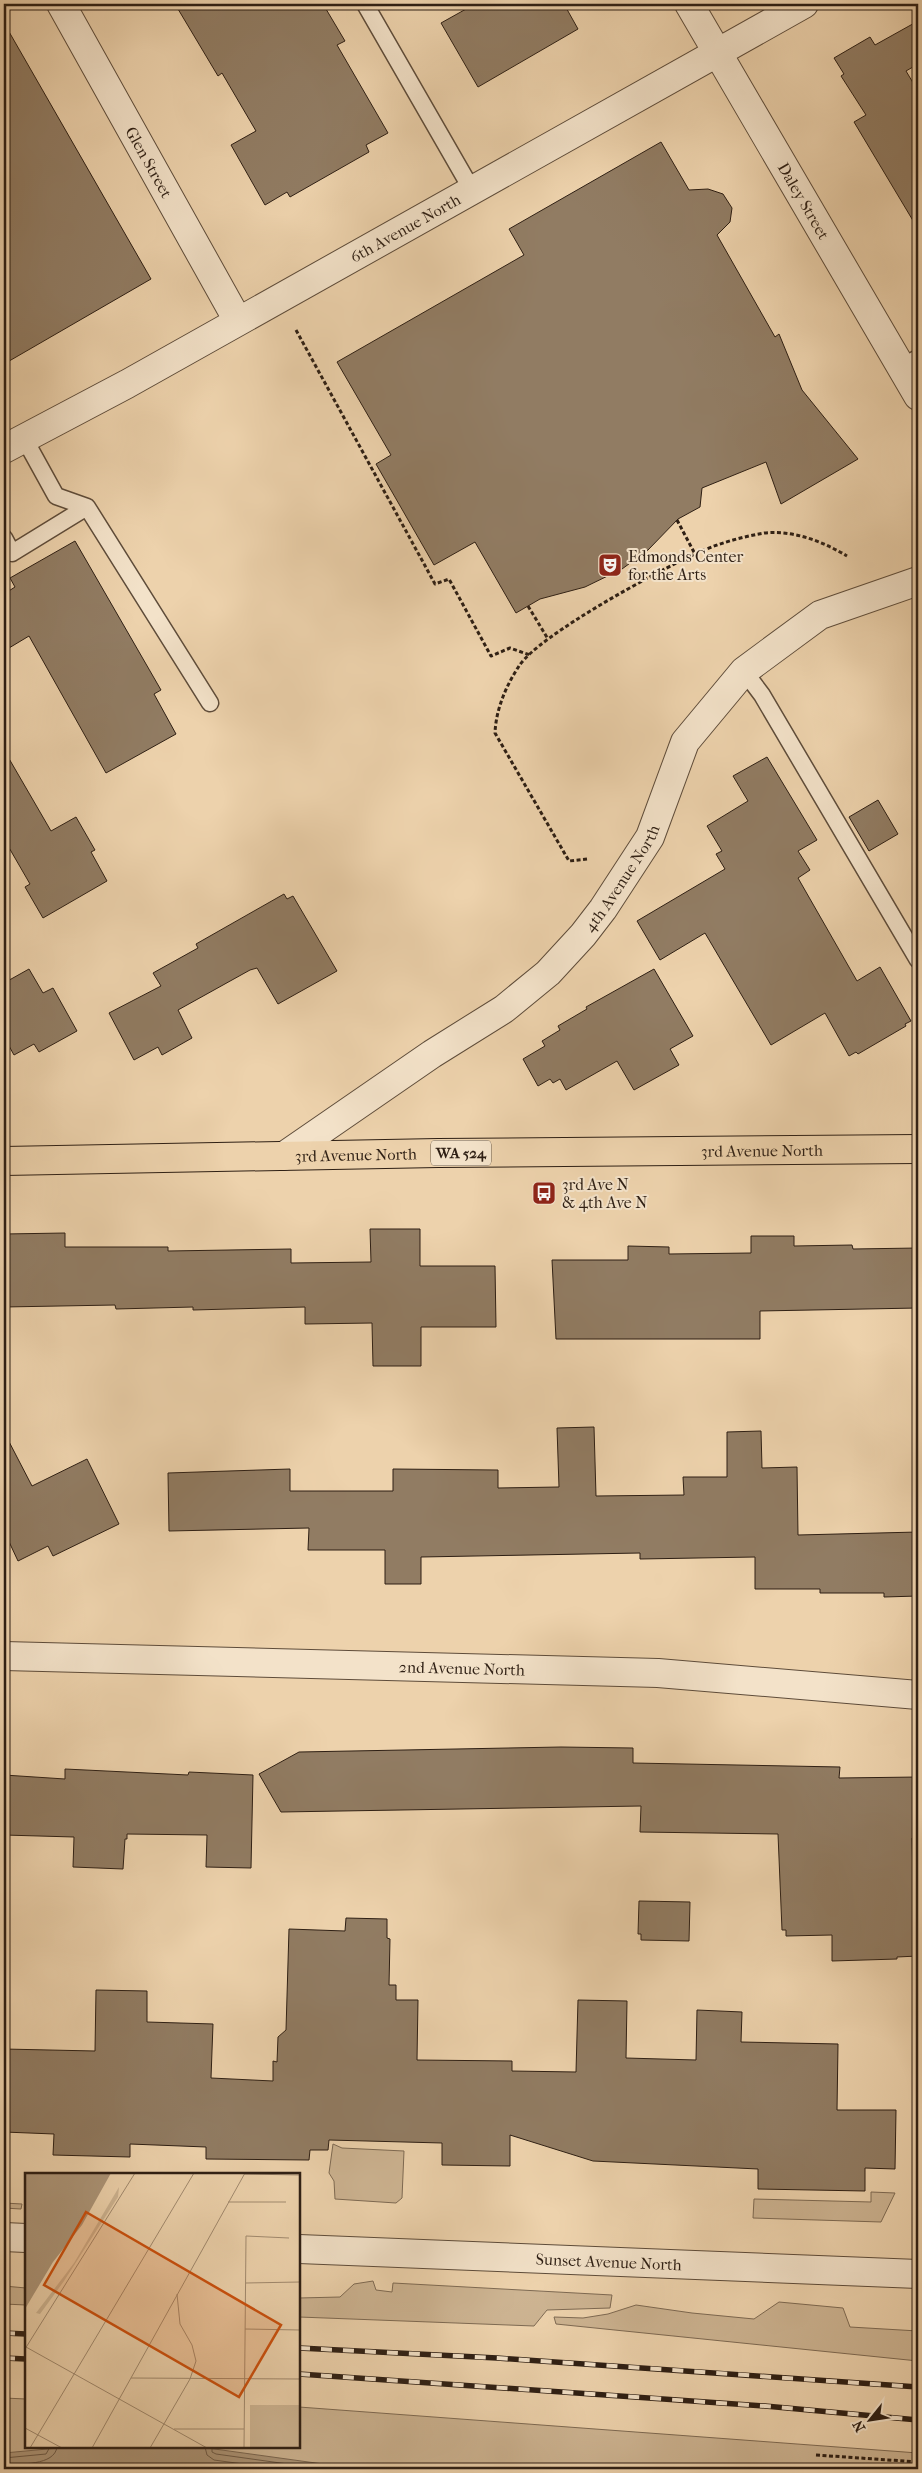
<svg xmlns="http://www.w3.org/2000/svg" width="922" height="2473" font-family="'IM FELL French Canon',serif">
<rect width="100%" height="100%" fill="#edd2ac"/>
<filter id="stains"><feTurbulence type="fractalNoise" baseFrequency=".004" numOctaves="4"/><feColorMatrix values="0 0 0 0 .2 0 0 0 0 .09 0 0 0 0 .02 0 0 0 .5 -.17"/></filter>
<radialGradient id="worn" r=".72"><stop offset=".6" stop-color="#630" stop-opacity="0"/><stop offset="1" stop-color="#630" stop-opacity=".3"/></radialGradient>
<path fill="#cdb492" stroke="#7e6a53" d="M 333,2144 L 342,2148 L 404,2151 L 402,2198 L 396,2203 L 335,2199 L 334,2181 L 329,2173 Z
M 871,2192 L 895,2193 L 881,2222 L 753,2218 L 754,2199 L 871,2202 Z
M 4,2203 L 22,2204 L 21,2209 L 4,2208 Z
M 373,2281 L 376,2290 L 392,2292 L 393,2283 L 612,2295 L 610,2308 L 547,2310 L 534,2326 L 299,2317 L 299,2298 L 340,2297 L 354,2284 Z
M 4,2286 L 26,2288 L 26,2305 L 4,2304 Z
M 779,2302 L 843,2308 L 850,2327 L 918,2331 L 918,2361 L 556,2324 L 554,2317 L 583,2318 L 608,2314 L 636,2305 L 692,2313 L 754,2319 Z
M 4,2398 L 26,2399 L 26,2447 L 299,2447 L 299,2407 L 918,2453 L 918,2469 L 4,2469 Z"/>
<path fill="#ac9578" stroke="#7a6650" d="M 69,2447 L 200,2447 L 359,2469 L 4,2469 L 4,2453 Z"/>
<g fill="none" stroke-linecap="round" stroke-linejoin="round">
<path stroke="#6d5a46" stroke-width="1" d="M 205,2447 L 207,2455 L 214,2460 L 279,2469
M 212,2447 L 212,2452 L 216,2454 L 323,2469
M 4,2458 L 46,2454 L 50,2447
M 4,2464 C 19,2464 55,2466 57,2447"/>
</g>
<path fill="#917c63" stroke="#2e1f14" d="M 175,4 L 323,4 L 345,41 L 337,45 L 388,133 L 366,145 L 369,152 L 290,197 L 287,192 L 265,205 L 231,145 L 256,131 L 222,73 L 218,76 Z
M 475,4 L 564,4 L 578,29 L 478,87 L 441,23 Z
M 918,21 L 918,64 L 906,71 L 918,91 L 918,229 L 854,122 L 866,115 L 841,76 L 844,74 L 834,58 L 870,37 L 875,45 Z
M 4,23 L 151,279 L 4,364 Z
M 661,142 L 689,190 L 708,189 L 723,194 L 732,208 L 730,222 L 717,235 L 775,337 L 779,334 L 802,390 L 858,459 L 781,504 L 766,462 L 702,488 L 700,507 L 678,519 L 648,550 L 622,569 L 585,587 L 540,599 L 516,613 L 475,542 L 434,565 L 376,464 L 391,455 L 337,362 L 524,255 L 509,229 Z
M 75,541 L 161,690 L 154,694 L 176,734 L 106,773 L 29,636 L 4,651 L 4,594 L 15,587 L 10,578 Z
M 4,750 L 51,831 L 76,817 L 95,850 L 91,852 L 107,881 L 43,918 L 25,887 L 30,884 L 4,839 Z
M 767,757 L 817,840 L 798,851 L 810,870 L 798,878 L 857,981 L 880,967 L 911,1021 L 905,1024 L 906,1026 L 858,1054 L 856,1052 L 849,1056 L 825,1013 L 771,1045 L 705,933 L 660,960 L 637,921 L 725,869 L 716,854 L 722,851 L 707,826 L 748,801 L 733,776 Z
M 878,800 L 898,834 L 869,851 L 849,817 Z
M 284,894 L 287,899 L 293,896 L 337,971 L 278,1004 L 257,968 L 250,970 L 178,1010 L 192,1038 L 162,1055 L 158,1047 L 134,1060 L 109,1013 L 161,986 L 153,973 L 198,948 L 196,944 Z
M 29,969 L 43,993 L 53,988 L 77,1031 L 39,1052 L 34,1044 L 14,1055 L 4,1037 L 4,983 Z
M 654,969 L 693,1036 L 670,1049 L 679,1065 L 634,1090 L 617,1061 L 566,1090 L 560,1079 L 553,1083 L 550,1079 L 538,1086 L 523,1059 L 545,1046 L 542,1041 L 560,1030 L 558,1026 L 587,1009 L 586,1007 Z
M 370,1229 L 420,1229 L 420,1266 L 495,1266 L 496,1327 L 421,1327 L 421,1366 L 373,1366 L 372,1323 L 305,1324 L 305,1307 L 193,1310 L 193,1307 L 116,1309 L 115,1305 L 4,1307 L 4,1234 L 65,1233 L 65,1247 L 168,1247 L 168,1251 L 291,1249 L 291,1263 L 371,1262 Z
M 751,1236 L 794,1236 L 794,1246 L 852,1245 L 853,1249 L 918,1248 L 918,1308 L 760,1311 L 760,1339 L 556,1339 L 552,1260 L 628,1260 L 628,1246 L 669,1247 L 669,1254 L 751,1253 Z
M 594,1427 L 596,1496 L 684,1495 L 683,1477 L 727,1477 L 727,1432 L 761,1431 L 762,1468 L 797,1467 L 798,1535 L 918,1532 L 918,1596 L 884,1597 L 884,1593 L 820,1593 L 820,1589 L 755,1589 L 755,1557 L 640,1559 L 640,1553 L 421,1557 L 421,1584 L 385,1584 L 385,1550 L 308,1550 L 309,1528 L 169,1531 L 168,1473 L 290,1469 L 290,1491 L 393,1491 L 393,1469 L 498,1470 L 498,1488 L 559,1487 L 557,1428 Z
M 4,1432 L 32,1486 L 87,1459 L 119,1524 L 53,1556 L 48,1546 L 18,1561 L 4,1531 Z
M 561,1747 L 633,1748 L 633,1763 L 840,1767 L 839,1778 L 918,1777 L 918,1838 L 912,1838 L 914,1918 L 918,1918 L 918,1956 L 897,1957 L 897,1959 L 832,1961 L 832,1935 L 786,1936 L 786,1930 L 782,1930 L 778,1834 L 640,1832 L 641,1806 L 281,1812 L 259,1774 L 299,1752 Z
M 65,1769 L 188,1775 L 189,1772 L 253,1775 L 251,1868 L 206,1867 L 207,1835 L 127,1834 L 127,1839 L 125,1839 L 123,1869 L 73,1867 L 74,1837 L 4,1835 L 4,1775 L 65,1779 Z
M 639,1901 L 690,1902 L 689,1941 L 641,1940 L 641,1934 L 638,1934 Z
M 346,1918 L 387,1919 L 387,1938 L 390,1939 L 389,1985 L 396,1985 L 396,2000 L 418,2000 L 417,2060 L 512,2061 L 512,2071 L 576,2072 L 578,2000 L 627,2001 L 626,2058 L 696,2060 L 697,2010 L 742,2012 L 741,2042 L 838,2044 L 837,2110 L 896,2110 L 895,2169 L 865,2168 L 865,2191 L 758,2189 L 758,2169 L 593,2161 L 510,2135 L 510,2166 L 442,2165 L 442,2143 L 329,2140 L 328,2150 L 310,2150 L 309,2160 L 206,2159 L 206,2147 L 130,2144 L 130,2157 L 53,2155 L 54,2134 L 4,2132 L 4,2049 L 95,2051 L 96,1990 L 147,1991 L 147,2022 L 213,2024 L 211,2078 L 273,2081 L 273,2061 L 277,2062 L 278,2037 L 286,2030 L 289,1929 L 345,1931 Z"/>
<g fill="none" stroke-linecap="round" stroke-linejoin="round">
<g stroke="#5e4c3a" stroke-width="19">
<path id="service" d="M 365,4 L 472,190
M 902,367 L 918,358
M 24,438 L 56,496 L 87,507 L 210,703
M 4,538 L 12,553 L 87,507
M 744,671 L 762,695 L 918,960"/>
</g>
<g stroke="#5e4c3a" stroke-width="30">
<g id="minor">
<path id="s1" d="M 61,4 L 238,321"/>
<path id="s2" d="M 689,4 L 918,396"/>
<path id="s3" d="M 4,449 L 127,384 L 804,4"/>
<path id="s4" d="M 284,1156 L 432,1054 L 504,1009 L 548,973 L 583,935 L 603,909 L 650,837 L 685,742 L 744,671 L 820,615 L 918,581"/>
<path id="s5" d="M 4,1656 L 658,1673 L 918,1695"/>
<path d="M 4,2237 L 26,2238"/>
<path id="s6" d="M 299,2249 L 918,2274"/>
</g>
</g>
<g stroke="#2e1f14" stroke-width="30">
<g id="primary">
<path id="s7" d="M 4,1161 L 438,1153 L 918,1149"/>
</g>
</g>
<path stroke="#2e1f14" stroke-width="3" stroke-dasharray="4 2.5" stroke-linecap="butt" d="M 296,330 L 435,584 L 449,579 L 491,656 L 510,648 L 530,655
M 677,520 L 695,554
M 528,606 L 548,639
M 587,859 L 569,861 L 495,733 C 496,709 506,686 519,666 C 539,635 658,571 695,554 C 716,544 741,537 764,533 C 793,530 822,541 847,556
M 816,2455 L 918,2462"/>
<use href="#service" stroke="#f3e2c9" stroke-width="16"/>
<use href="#minor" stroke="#f3e2c9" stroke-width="28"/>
<use href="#primary" stroke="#edd2ac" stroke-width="28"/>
<g stroke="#2e1f14" stroke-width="5.5">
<path id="rail" d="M 4,2333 L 26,2334
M 299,2348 L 497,2358 L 918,2387
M 4,2358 L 26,2359
M 299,2374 L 765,2406 L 918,2420"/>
</g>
<use href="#rail" stroke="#f3e2c9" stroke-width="4" stroke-dasharray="11" stroke-linecap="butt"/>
</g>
<defs>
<g id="theatre-square" transform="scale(1.25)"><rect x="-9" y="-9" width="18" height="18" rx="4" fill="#8f2418" stroke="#f3e2c9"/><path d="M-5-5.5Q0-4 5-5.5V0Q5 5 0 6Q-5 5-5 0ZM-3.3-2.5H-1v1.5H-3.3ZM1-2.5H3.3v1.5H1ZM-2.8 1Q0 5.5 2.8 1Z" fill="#fff"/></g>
<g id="bus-square" transform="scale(1.25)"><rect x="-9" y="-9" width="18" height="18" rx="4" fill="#8f2418" stroke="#f3e2c9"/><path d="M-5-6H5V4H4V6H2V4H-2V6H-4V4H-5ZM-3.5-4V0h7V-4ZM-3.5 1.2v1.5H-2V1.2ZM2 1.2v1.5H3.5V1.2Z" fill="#fff"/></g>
</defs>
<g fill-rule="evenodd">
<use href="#theatre-square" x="610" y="565"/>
<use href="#bus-square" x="544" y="1193"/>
</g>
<g text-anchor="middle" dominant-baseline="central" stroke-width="4" stroke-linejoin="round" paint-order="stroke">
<rect fill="#f3e2c9" stroke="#695a4a" stroke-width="1" x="431" y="1140.5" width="60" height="25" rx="4"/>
<g font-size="15" font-weight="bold" fill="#2e1f14">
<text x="461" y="1153">WA 524</text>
</g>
<g font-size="16" fill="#2e1f14" stroke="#f3e2c9">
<text stroke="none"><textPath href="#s1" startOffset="181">Glen Street</textPath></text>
<text stroke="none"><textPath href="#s2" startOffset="228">Daley Street</textPath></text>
<text stroke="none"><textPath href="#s3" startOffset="458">6th Avenue North</textPath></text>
<text stroke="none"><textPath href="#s4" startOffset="442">4th Avenue North</textPath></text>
<text stroke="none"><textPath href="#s7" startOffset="758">3rd Avenue North</textPath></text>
<text stroke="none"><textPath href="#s7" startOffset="352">3rd Avenue North</textPath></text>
<text stroke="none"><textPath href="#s5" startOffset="458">2nd Avenue North</textPath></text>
<text stroke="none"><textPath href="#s6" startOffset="310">Sunset Avenue North</textPath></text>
</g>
<g font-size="16" fill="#2e1f14" stroke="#f3e2c9" text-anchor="start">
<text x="628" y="556">Edmonds Center<tspan x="628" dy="18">for the Arts</tspan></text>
<text x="562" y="1184">3rd Ave N<tspan x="562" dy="18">&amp; 4th Ave N</tspan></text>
</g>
</g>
<g transform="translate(25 2173)">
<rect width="275" height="275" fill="#edd2ac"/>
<path d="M 94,14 L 93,24 L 39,108 L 15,141 L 11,140 L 49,90 ZM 225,232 L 275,232 L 275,275 L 225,275 Z" fill="#cdb492"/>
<path d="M 0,0 L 86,0 L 57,52 L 28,89 L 0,136 Z" fill="#ac9578"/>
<path fill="none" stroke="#a18a6f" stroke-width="1" d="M 219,1 L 275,2M 203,29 L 261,29M 221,110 L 275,109M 220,156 L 275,157M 1,174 L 182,275M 0,176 L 110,0M 106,205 L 275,206M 0,255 L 37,275M 149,256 L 219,256M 5,275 L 169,0M 67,275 L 220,0M 125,275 L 165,206 L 171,188 L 167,172 L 155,151 L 152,121M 219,275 L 221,63 L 264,65"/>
<path fill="#cc500d" fill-opacity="0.15" stroke="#cc500d" stroke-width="2.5" d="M 61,39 L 256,152 L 214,224 L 19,112 Z"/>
<rect width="275" height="275" fill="none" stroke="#2e1f14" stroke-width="2.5"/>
</g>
<rect width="922" height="2473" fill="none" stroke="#edd2ac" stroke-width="20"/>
<rect x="5" y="5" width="912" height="2463" fill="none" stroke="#2e1f14" stroke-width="2.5"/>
<rect x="10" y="10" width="902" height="2453" fill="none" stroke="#2e1f14"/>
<g transform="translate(870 2420) rotate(240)" stroke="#f3e2c9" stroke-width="4" paint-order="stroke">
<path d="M0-4L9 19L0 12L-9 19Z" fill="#2e1f14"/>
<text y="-8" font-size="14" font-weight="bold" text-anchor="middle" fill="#2e1f14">N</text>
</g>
<rect width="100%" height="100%" filter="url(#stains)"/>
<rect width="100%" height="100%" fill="url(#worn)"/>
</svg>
